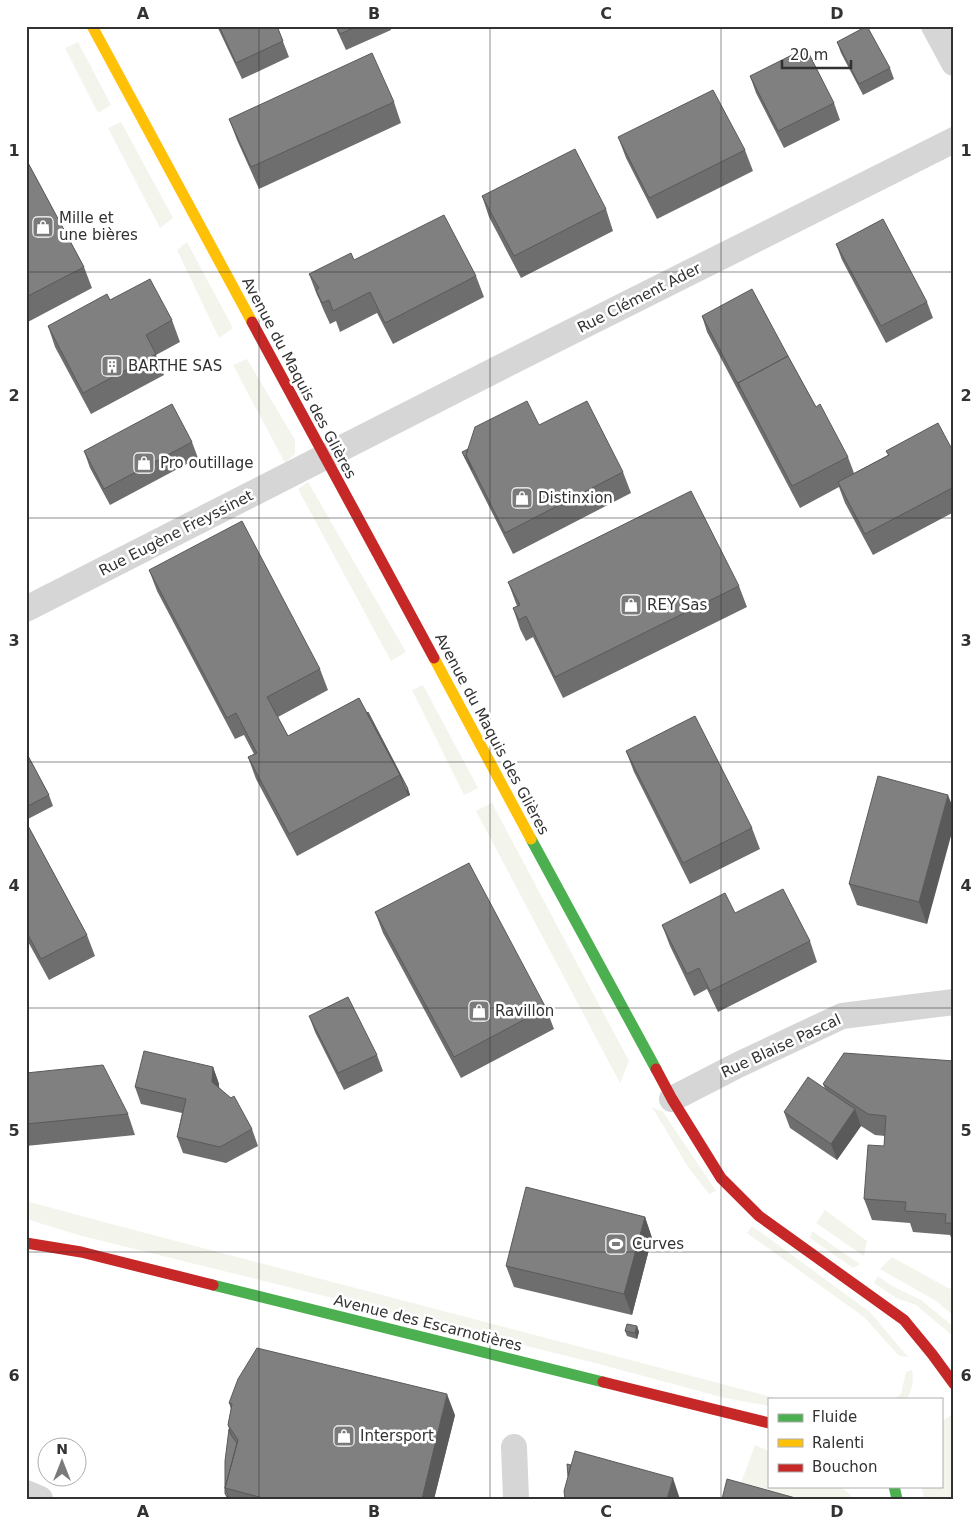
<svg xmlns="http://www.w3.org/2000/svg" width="980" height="1525" font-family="'DejaVu Sans',sans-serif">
<rect width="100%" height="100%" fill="#fff"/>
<path fill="#f3f4ec" d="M 78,42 L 111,105 L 98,113 L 65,48 Z
M 121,122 L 173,218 L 160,228 L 108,128 Z
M 187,242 L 233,328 L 219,338 L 177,250 Z
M 247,359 L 295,440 L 295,454 L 285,463 L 233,365 Z
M 308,482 L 406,652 L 391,661 L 298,489 Z
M 423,685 L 478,788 L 464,795 L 412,690 Z
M 492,803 L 629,1061 L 620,1083 L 476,811 Z
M 652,1107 L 663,1112 L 716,1191 L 709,1194 L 688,1167 Z
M 26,1201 L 115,1225 L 779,1399 L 769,1399 L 769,1406 L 725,1398 L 595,1363 L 82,1236 L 26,1219 Z
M 825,1210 L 867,1241 L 864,1256 L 816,1223 Z
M 752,1226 L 870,1312 L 908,1357 L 899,1356 L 864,1317 L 747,1233 Z
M 812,1231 L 860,1264 L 853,1268 L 810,1238 Z
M 892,1257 L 948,1288 L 954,1289 L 954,1316 L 936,1301 L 880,1269 Z
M 878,1276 L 892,1286 L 921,1300 L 954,1327 L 954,1337 L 916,1305 L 896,1298 L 874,1283 Z
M 912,1370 C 914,1380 912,1390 907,1399 L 894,1399 L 901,1394 L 906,1372 Z
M 954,1413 L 954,1499 L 924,1499 L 921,1486 L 941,1486 L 941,1422 Z
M 755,1445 L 769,1451 L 769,1486 L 841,1486 L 854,1499 L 735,1499 Z"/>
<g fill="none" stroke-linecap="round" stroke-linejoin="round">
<path stroke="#d6d6d6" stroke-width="26" d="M 934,26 L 954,63
M 26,609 L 509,363 L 954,140
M 672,1099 L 738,1065 L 842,1016 L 954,1002
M 514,1447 L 516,1499
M 26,1493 L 40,1499"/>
<path stroke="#4caf50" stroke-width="11" d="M 531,839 L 656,1069
M 213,1285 L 603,1382
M 894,1486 L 897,1499"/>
<path stroke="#ffc107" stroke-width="11" d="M 92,26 L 252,322
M 434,658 L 531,839"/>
<path stroke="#c62828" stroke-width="11" d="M 252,322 L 434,658
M 656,1069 L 672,1099 L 721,1178 L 759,1216 L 904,1320 L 932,1354 L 954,1384
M 26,1243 L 81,1252 L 213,1285
M 603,1382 L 769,1423"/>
</g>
<path fill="#6e6e6e" d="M 217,26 L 277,26 L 289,57 L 242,79 Z
M 335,26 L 390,26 L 391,30 L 346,50 Z
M 837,42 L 890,68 L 894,79 L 863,95 L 841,53 Z
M 750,76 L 834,103 L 840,120 L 784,148 L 756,93 Z
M 394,102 L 401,123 L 259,189 L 237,140 L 229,119 Z
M 618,137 L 745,150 L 753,171 L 657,219 L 626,158 Z
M 26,159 L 84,267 L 92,288 L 26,323 Z
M 482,196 L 606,209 L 613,231 L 521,278 L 489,217 Z
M 836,244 L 927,302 L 933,318 L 886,343 L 842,260 Z
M 354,260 L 476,276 L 484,297 L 393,344 L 377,313 L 340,332 L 336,321 L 330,324 L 324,311 L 319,299 L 317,295 L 309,274 Z
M 110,300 L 172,320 L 180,342 L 156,355 L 164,375 L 91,414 L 55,347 L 48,326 Z
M 702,316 L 788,356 L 816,407 L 848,457 L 854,473 L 888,455 L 886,451 L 954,453 L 954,512 L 873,555 L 845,503 L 839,487 L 800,508 L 707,332 Z
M 539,425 L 623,472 L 631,493 L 513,554 L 464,457 L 462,452 Z
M 192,442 L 198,458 L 110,505 L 90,468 L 84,451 Z
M 149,570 L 320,669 L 328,690 L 278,717 L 288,736 L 359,698 L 408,789 L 410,795 L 297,856 L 256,779 L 248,757 L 254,754 L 244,735 L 235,739 L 157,591 Z
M 508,582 L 739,586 L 747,607 L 563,698 L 533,637 L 526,641 L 520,629 L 513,608 L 517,606 Z
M 626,751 L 752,828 L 760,849 L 690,884 L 634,772 Z
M 26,752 L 49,795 L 53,806 L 26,820 Z
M 948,795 L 927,924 L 857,905 L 849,884 Z
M 26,822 L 87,935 L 95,956 L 49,980 L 26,938 Z
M 375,912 L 546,1008 L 554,1029 L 461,1078 L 383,933 Z
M 735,913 L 810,941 L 817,962 L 718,1012 L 707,989 L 694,996 L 670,946 L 662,925 Z
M 309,1016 L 377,1055 L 383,1071 L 344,1090 L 315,1032 Z
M 954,1061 L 954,1244 L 950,1235 L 913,1232 L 910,1223 L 872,1220 L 864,1199 L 884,1146 L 885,1136 L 875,1135 L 861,1126 L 837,1160 L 790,1128 L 784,1112 L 825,1089 L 823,1084 Z
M 213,1067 L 219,1084 L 219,1087 L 252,1129 L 258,1146 L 226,1163 L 183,1153 L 177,1137 L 182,1113 L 141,1104 L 135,1087 Z
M 26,1073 L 128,1114 L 135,1135 L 26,1146 Z
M 645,1217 L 652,1238 L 632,1315 L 514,1287 L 506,1266 Z
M 637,1326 L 639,1332 L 637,1339 L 627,1336 L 625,1331 Z
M 229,1403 L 455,1415 L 434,1499 L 227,1499 L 225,1494 L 229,1429 L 228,1425 L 231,1409 Z"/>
<path fill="#5a5a5a" d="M 408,789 L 410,795 L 408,796 L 406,791 Z
M 948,795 L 954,810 L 954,825 L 927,924 L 919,902 Z
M 213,1067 L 219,1084 L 218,1098 L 212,1082 Z
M 855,1109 L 861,1126 L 837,1160 L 831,1144 Z
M 645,1217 L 652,1238 L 632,1315 L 624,1294 Z
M 637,1326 L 639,1332 L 637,1339 L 635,1333 Z
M 447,1394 L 455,1415 L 434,1499 L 422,1499 Z
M 673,1478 L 680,1499 L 667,1499 Z"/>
<path fill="#808080" stroke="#5a5a5a" d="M 219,26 L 277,26 L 283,41 L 236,63 Z
M 336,26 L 358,26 L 340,34 Z
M 867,26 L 890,68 L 859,84 L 837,42 Z
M 806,48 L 834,103 L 778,131 L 750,76 Z
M 372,53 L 394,102 L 251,167 L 229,119 Z
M 713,90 L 745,150 L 649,198 L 618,137 Z
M 575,149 L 606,209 L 514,256 L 482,196 Z
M 26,159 L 84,267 L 26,297 Z
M 444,215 L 476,276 L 385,323 L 370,292 L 333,311 L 329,300 L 322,303 L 316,290 L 319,288 L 309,274 L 351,253 L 354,260 Z
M 883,219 L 927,302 L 881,326 L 836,244 Z
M 150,279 L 172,320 L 146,335 L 156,354 L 83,393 L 48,326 L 107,294 L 110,300 Z
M 752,289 L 788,356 L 738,383 L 740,388 L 702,316 Z
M 788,356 L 816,407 L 820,404 L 848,457 L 792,486 L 738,383 Z
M 527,401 L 539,425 L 587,401 L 623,472 L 505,533 L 466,455 L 475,427 Z
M 172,404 L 192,442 L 104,489 L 84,451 Z
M 938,423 L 954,453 L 954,487 L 865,534 L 838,482 L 889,455 L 886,451 Z
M 468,449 L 466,455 L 472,470 L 462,452 Z
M 691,491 L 739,586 L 555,677 L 526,616 L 519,620 L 513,608 L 520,605 L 508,582 Z
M 242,521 L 320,669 L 267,697 L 288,736 L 359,698 L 400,775 L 289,834 L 248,757 L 257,753 L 236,713 L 227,718 L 149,570 Z
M 368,712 L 408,789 L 406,791 L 400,775 L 367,713 Z
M 695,716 L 752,828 L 683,863 L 626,751 Z
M 26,752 L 49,795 L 26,807 Z
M 878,776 L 948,795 L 919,902 L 849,884 Z
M 26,822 L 87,935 L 41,959 L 26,931 Z
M 469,863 L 546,1008 L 454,1057 L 375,912 Z
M 783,889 L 810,941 L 710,991 L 699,968 L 687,974 L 662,925 L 725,893 L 735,913 Z
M 348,997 L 377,1055 L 338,1073 L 309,1016 Z
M 144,1051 L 213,1067 L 212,1082 L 231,1098 L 234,1096 L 252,1129 L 220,1147 L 177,1137 L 186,1099 L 135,1087 Z
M 844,1053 L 954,1061 L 954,1223 L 945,1223 L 946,1214 L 905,1211 L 906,1202 L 864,1199 L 868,1145 L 884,1146 L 886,1116 L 868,1114 L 823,1084 Z
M 103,1065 L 128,1114 L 26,1124 L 26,1073 Z
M 808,1077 L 855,1109 L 831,1144 L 784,1112 Z
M 526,1187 L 645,1217 L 624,1294 L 506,1266 Z
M 627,1324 L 637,1326 L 635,1333 L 625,1331 Z
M 257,1348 L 447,1394 L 422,1499 L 267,1499 L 225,1488 L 238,1440 L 228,1425 L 232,1404 L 229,1403 L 238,1379 Z
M 229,1429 L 231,1435 L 237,1443 L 225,1488 L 229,1498 L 225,1494 L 225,1461 Z
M 575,1451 L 673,1478 L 667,1499 L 565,1499 L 564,1491 Z
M 567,1464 L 571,1465 L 568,1476 Z
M 727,1479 L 799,1499 L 722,1499 Z"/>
<path fill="none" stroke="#323232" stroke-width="1" stroke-opacity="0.55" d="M 259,26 L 259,1499M 490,26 L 490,1499M 721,26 L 721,1499M 26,272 L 954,272M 26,518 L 954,518M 26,762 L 954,762M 26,1008 L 954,1008M 26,1252 L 954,1252"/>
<defs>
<g id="shop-square" transform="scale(1.125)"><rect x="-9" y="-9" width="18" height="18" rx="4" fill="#7a7a7a" stroke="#fff"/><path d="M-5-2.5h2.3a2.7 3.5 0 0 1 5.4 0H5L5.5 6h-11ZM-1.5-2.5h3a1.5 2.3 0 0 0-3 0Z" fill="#fff"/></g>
<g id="building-square" transform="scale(1.125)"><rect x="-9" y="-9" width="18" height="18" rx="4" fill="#7a7a7a" stroke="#fff"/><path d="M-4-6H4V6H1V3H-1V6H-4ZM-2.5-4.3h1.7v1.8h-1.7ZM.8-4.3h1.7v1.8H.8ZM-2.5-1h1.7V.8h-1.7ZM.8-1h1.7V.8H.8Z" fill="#fff"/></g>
<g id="stadium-square" transform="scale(1.125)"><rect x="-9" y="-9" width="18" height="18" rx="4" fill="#7a7a7a" stroke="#fff"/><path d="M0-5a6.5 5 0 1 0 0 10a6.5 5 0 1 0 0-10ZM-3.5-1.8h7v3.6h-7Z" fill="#fff"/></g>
</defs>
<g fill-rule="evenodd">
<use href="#shop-square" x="43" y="227"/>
<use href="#building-square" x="112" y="366"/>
<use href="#shop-square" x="144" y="463"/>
<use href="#shop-square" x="522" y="498"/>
<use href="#shop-square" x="631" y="605"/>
<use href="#shop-square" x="479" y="1011"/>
<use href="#stadium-square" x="616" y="1244"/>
<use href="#shop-square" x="344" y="1436"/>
</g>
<g text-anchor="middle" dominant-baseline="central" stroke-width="5" stroke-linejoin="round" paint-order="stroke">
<g font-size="15" fill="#323232" stroke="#fff" text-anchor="start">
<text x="59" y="218">Mille et<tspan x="59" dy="17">une bières</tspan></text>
<text x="128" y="366">BARTHE SAS</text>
<text x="160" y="463">Pro outillage</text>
<text x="538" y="498">Distinxion</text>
<text x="647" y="605">REY Sas</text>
<text x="495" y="1011">Ravillon</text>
<text x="632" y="1244">Curves</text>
<text x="360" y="1436">Intersport</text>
</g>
<g font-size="15" fill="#323232" stroke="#fff">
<text transform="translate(639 298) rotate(-27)">Rue Clément Ader</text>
<text transform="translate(299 378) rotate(62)">Avenue du Maquis des Glières</text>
<text transform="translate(176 533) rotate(-27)">Rue Eugène Freyssinet</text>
<text transform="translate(492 734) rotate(62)">Avenue du Maquis des Glières</text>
<text transform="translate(781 1046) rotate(-25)">Rue Blaise Pascal</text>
<text transform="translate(428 1323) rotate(14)">Avenue des Escarnotières</text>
</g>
</g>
<rect width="980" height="1525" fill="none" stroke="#ffffff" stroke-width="55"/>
<rect x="768" y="1398" width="175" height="90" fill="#ffffff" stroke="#adadad"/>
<rect x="778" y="1414" width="25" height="8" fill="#4caf50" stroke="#adadad"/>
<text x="812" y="1422" font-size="15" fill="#323232">Fluide</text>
<rect x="778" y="1439" width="25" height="8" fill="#ffc107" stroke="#adadad"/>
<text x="812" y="1448" font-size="15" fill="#323232">Ralenti</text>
<rect x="778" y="1464" width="25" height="8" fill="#c62828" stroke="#adadad"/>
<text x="812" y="1472" font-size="15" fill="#323232">Bouchon</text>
<g transform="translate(62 1462)"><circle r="24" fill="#ffffff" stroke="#adadad"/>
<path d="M0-4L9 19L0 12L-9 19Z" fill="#7a7a7a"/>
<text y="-8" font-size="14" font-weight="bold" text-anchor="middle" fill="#323232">N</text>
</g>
<path d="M782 60v8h69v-8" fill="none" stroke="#323232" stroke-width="2.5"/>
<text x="790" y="60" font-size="15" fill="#323232" stroke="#ffffff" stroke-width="4" paint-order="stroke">20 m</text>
<rect x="28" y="28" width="924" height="1470" fill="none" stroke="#323232" stroke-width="2"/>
<g font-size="16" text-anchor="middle" font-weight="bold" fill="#323232">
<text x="143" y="19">A</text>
<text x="374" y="19">B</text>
<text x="606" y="19">C</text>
<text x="837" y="19">D</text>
<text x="14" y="156">1</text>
<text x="966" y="156">1</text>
<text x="14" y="401">2</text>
<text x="966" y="401">2</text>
<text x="14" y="646">3</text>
<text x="966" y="646">3</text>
<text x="14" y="891">4</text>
<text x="966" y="891">4</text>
<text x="14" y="1136">5</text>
<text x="966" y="1136">5</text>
<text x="14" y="1381">6</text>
<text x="966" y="1381">6</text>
<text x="143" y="1517">A</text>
<text x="374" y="1517">B</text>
<text x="606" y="1517">C</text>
<text x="837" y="1517">D</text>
</g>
</svg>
